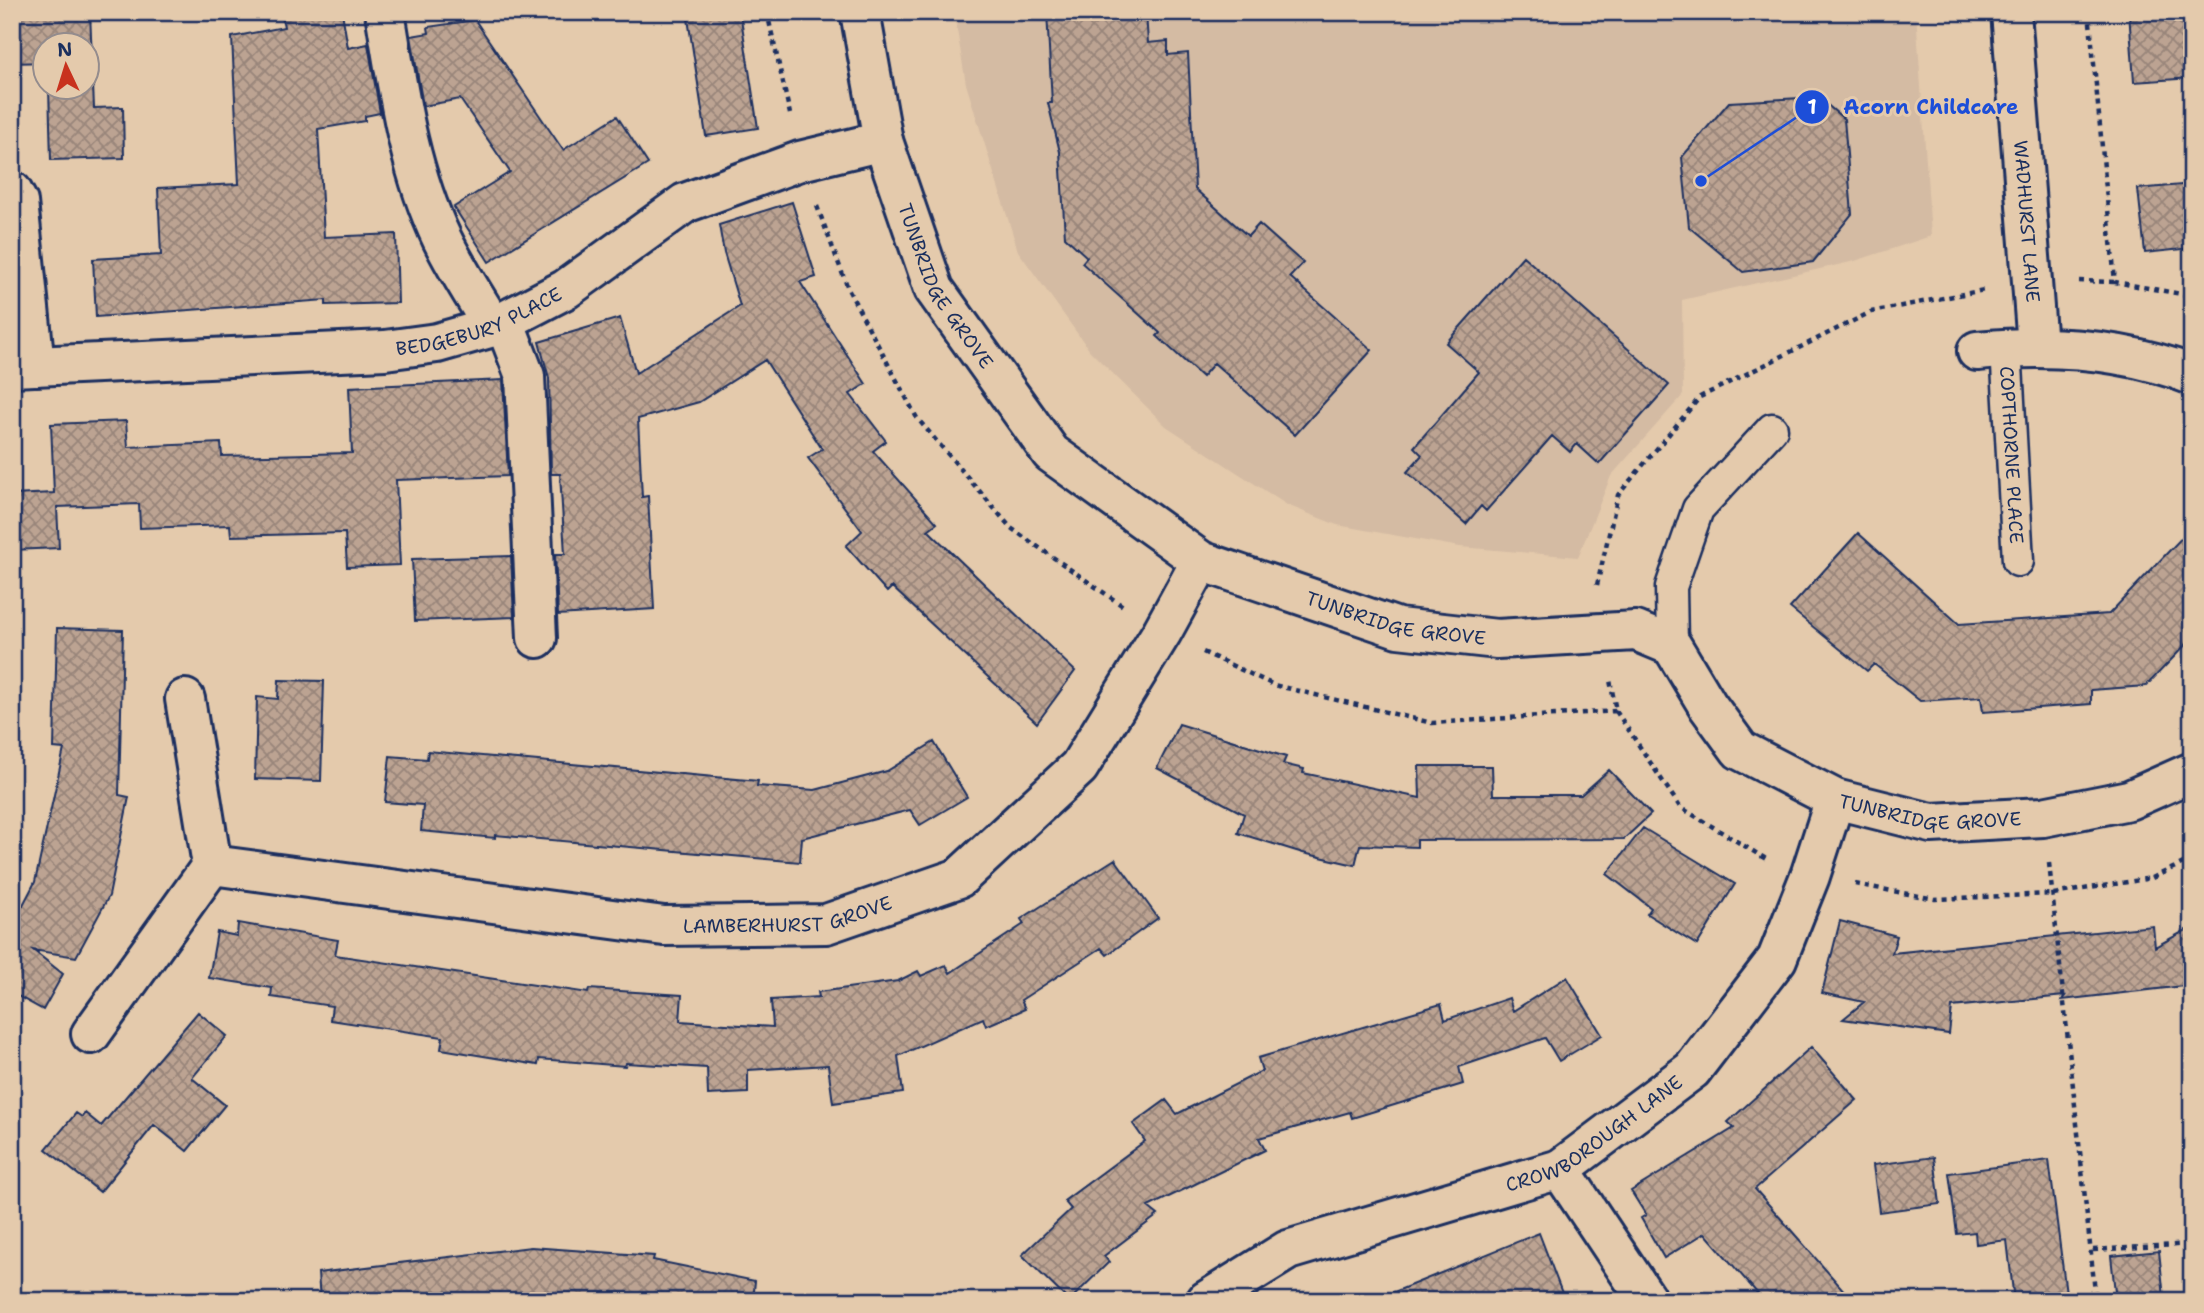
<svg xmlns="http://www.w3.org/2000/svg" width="2204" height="1313" font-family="'Shantell Sans',sans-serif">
<defs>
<pattern id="building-cross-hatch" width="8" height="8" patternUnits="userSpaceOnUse" patternTransform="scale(1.75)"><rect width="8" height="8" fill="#bca392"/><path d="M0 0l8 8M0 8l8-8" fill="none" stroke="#98857a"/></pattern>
</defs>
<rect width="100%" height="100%" fill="#e4caac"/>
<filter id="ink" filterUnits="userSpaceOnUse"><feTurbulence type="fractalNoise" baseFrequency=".0143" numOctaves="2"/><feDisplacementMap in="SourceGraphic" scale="14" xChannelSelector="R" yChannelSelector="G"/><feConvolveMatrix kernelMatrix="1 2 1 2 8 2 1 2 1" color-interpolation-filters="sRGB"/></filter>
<g filter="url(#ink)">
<path fill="#d4bba3" d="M 954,12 L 1916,12 L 1931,236 L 1855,261 L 1682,300 L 1683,395 L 1611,476 L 1578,557 L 1460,547 L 1337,525 L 1287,505 L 1166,426 L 1090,351 L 1018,251 L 966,84 Z"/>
<path fill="url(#building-cross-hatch)" stroke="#1b2f5e" stroke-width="2" d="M 12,12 L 90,12 L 94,108 L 123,107 L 124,158 L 51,160 L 49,88 L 88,88 L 88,46 L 46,46 L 46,62 L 12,63 Z
M 281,12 L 342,12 L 348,48 L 368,44 L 380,113 L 365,116 L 365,121 L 318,129 L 324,237 L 396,234 L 398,303 L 326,305 L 326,300 L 96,317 L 93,259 L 161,255 L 158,188 L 239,184 L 232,37 L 284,27 Z
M 687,12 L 740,12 L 758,128 L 706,136 Z
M 1047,12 L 1146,12 L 1148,43 L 1168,41 L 1168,55 L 1188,53 L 1195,189 L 1248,236 L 1259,224 L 1303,263 L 1290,277 L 1372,350 L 1295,435 L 1214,363 L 1202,377 L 1157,336 L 1160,333 L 1082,263 L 1087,257 L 1065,237 L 1060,152 L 1048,103 L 1052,103 Z
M 2129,12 L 2192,12 L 2192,78 L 2134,82 Z
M 475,20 L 563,150 L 617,116 L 648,164 L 489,262 L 454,207 L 510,172 L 460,99 L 423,106 L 411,36 L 429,33 L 428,27 Z
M 1818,97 L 1844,119 L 1852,214 L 1813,262 L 1743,272 L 1689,227 L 1682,157 L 1729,102 Z
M 2192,184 L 2192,248 L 2145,253 L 2138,189 Z
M 792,202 L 816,277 L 800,282 L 866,384 L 850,394 L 886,441 L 873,451 L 937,523 L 928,530 L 1075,671 L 1037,723 L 892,587 L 887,592 L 846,546 L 862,531 L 808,458 L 822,449 L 765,360 L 699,402 L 638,419 L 642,497 L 648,496 L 654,609 L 558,615 L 555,554 L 565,554 L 560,474 L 551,474 L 549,378 L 539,342 L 620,318 L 636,373 L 740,306 L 724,253 L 719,225 Z
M 1523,256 L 1669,385 L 1599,464 L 1577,444 L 1570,452 L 1552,436 L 1486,511 L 1481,506 L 1466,524 L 1407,472 L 1422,455 L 1414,447 L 1479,372 L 1446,343 Z
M 503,380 L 508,476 L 396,480 L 400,565 L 347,567 L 345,533 L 231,536 L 230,525 L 140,528 L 139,504 L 57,507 L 59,548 L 12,550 L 12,495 L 54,493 L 51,424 L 126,421 L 128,447 L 221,443 L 222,456 L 352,453 L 349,387 Z
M 2192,527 L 2192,638 L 2146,686 L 2091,690 L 2091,704 L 1983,712 L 1981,697 L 1920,701 L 1874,664 L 1867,671 L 1790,608 L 1858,533 L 1959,624 L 2109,614 Z
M 511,556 L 514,617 L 415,621 L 412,559 Z
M 57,628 L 123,630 L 119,795 L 129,797 L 109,896 L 76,957 L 33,950 L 63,974 L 43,1010 L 12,993 L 12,926 L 35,882 L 64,749 L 54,748 Z
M 279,680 L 324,681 L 321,781 L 255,779 L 257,697 L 278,699 Z
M 1179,724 L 1286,757 L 1283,764 L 1304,769 L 1303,773 L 1420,798 L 1419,766 L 1492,766 L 1493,795 L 1581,795 L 1609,770 L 1651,814 L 1624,839 L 1417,840 L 1417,847 L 1360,845 L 1355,865 L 1303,853 L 1238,833 L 1244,814 L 1157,768 Z
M 934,742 L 967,797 L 920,825 L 910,810 L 802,838 L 800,862 L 495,835 L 495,838 L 421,831 L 423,805 L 385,802 L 390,756 L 427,759 L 428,751 L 758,781 L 757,786 L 815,790 L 887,771 Z
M 1643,828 L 1735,884 L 1697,945 L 1647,914 L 1651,908 L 1607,874 Z
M 1115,859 L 1158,918 L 1107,955 L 1101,948 L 1021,1000 L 1025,1009 L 986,1026 L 983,1018 L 898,1056 L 903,1093 L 833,1103 L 828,1065 L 748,1070 L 748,1093 L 708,1095 L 707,1068 L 626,1063 L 625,1066 L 539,1059 L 538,1065 L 441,1049 L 443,1037 L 330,1020 L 332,1006 L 271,997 L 272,988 L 209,978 L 217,932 L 237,936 L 238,923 L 338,940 L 335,955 L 588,993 L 589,989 L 682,995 L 680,1021 L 773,1027 L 771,1000 L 819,997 L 818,992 L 898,981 L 918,971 L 921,976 L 946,965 L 950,973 L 1024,924 L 1021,919 Z
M 1840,921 L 1897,936 L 1892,953 L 2153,926 L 2155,947 L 2192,927 L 2192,985 L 2062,1000 L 2065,996 L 1952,1007 L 1949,1034 L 1843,1019 L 1864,1002 L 1822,993 Z
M 1567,977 L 1602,1035 L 1559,1061 L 1545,1038 L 1459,1067 L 1463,1084 L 1352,1118 L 1350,1112 L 1259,1138 L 1265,1150 L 1148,1207 L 1158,1215 L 1104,1256 L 1109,1262 L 1069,1301 L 1022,1255 L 1071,1209 L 1064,1201 L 1145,1141 L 1133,1124 L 1166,1100 L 1177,1114 L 1262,1071 L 1258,1058 L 1441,1004 L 1445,1020 L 1509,998 L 1513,1011 Z
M 198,1012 L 227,1036 L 192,1078 L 225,1105 L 187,1151 L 154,1125 L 100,1192 L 46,1149 L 76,1113 L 82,1117 L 85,1113 L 101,1126 Z
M 1811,1047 L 1857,1100 L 1755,1189 L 1853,1301 L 1764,1301 L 1705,1233 L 1664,1258 L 1641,1218 L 1646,1215 L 1631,1191 L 1734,1128 L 1728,1122 Z
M 1934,1157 L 1940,1204 L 1879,1212 L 1873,1165 Z
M 2049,1160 L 2067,1301 L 2014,1301 L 2007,1240 L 1976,1244 L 1975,1232 L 1957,1234 L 1949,1173 Z
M 1539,1233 L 1565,1301 L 1377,1301 L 1377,1299 Z
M 531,1247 L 654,1256 L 653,1260 L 755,1281 L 753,1301 L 320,1301 L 318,1273 Z
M 2159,1251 L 2164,1297 L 2116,1301 L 2111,1256 Z"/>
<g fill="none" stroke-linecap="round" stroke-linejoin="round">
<g stroke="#1b2f5e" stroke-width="35">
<g id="lane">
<path id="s1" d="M 2006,348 L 2018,561"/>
<path d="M 1672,646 L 1671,587 L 1698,509 L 1772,429"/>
</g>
</g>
<g stroke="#1b2f5e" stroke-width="44">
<g id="street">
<path d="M 385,12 C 398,90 408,168 442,239 C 457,270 476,298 493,327"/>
<path id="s2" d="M 860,12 L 883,141 L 934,289 L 1051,453 L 1201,561 L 1398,628 L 1497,639 L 1636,631 L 1672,646 L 1708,706 L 1740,750 L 1835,799 L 1931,823 L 2043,817 L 2129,800 L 2192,772"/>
<path id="s3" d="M 2011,12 L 2037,346"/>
<path d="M 12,191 L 18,202 L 35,366"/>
<path d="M 504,321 L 525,376 L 537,638"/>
<path d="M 1977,351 C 2049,344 2123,348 2192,375"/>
<path id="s4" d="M 12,367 L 385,350 L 437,343 L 493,327 L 566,289 L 685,203 L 800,161 L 883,141"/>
<path id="s5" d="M 212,865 L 664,926 L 826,924 L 959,878 L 1079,767 L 1162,632 L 1201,561"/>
<path d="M 91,1034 L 212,865 L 185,699"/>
<path d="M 1560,1169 L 1648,1301"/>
<path id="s6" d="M 1206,1301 L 1288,1250 L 1560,1169 L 1692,1070 L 1777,959 L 1810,876 L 1835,799"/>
</g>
</g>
<path stroke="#1b2f5e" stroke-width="4.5" stroke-dasharray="5 5" stroke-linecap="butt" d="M 767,12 L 790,114
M 2089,12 L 2115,282 L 2192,296
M 817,206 L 849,291 L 917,418 L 1011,528 L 1123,606
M 2079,281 L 2115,282
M 1597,585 L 1618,495 L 1700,397 L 1871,312 L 1984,290
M 1203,652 L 1274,685 L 1432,723 L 1616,711 L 1610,680
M 1616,711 L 1680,807 L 1766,859
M 2049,863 L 2096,1301
M 1855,884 L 1935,899 L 2053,894 L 2152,878 L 2192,859
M 2093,1250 L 2192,1244"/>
<use href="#lane" stroke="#e4caac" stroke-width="30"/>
<use href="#street" stroke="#e4caac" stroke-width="38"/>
</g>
</g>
<g text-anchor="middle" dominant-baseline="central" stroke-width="6" stroke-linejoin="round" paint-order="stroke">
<g font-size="19" fill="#1b2f5e" stroke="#e4caac">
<text stroke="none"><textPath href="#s3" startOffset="210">WADHURST LANE</textPath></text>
<text stroke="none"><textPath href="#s2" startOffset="290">TUNBRIDGE GROVE</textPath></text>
<text stroke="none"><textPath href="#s4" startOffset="472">BEDGEBURY PLACE</textPath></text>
<text stroke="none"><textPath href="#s1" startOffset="107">COPTHORNE PLACE</textPath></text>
<text stroke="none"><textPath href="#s2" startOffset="878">TUNBRIDGE GROVE</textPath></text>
<text stroke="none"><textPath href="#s2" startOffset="1488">TUNBRIDGE GROVE</textPath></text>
<text stroke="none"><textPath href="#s5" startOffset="581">LAMBERHURST GROVE</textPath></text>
<text stroke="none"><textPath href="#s6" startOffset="427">CROWBOROUGH LANE</textPath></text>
</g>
</g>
<path fill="none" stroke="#1d4ed8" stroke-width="2.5" d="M1701 181L1812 107"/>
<g fill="#1d4ed8" stroke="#e4caac" stroke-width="2.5">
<circle cx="1701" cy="181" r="7"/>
<circle cx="1812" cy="107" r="18"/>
</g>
<g font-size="21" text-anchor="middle" font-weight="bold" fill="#fff">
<text x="1812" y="114">1</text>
</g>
<g font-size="21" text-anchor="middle" font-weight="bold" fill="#1d4ed8" stroke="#e4caac" stroke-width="6" stroke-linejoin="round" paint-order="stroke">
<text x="1931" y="114">Acorn Childcare</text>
</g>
<rect width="2204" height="1313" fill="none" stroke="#e4caac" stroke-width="42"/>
<rect x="21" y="21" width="2162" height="1271" fill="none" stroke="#1b2f5e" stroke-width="2.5" filter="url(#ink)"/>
<g transform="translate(66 66) rotate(356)"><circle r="33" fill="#e4caac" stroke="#948c8d" stroke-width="2"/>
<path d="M0-5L12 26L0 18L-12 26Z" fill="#c8321e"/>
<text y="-10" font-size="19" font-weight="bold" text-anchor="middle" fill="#1b2f5e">N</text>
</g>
</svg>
